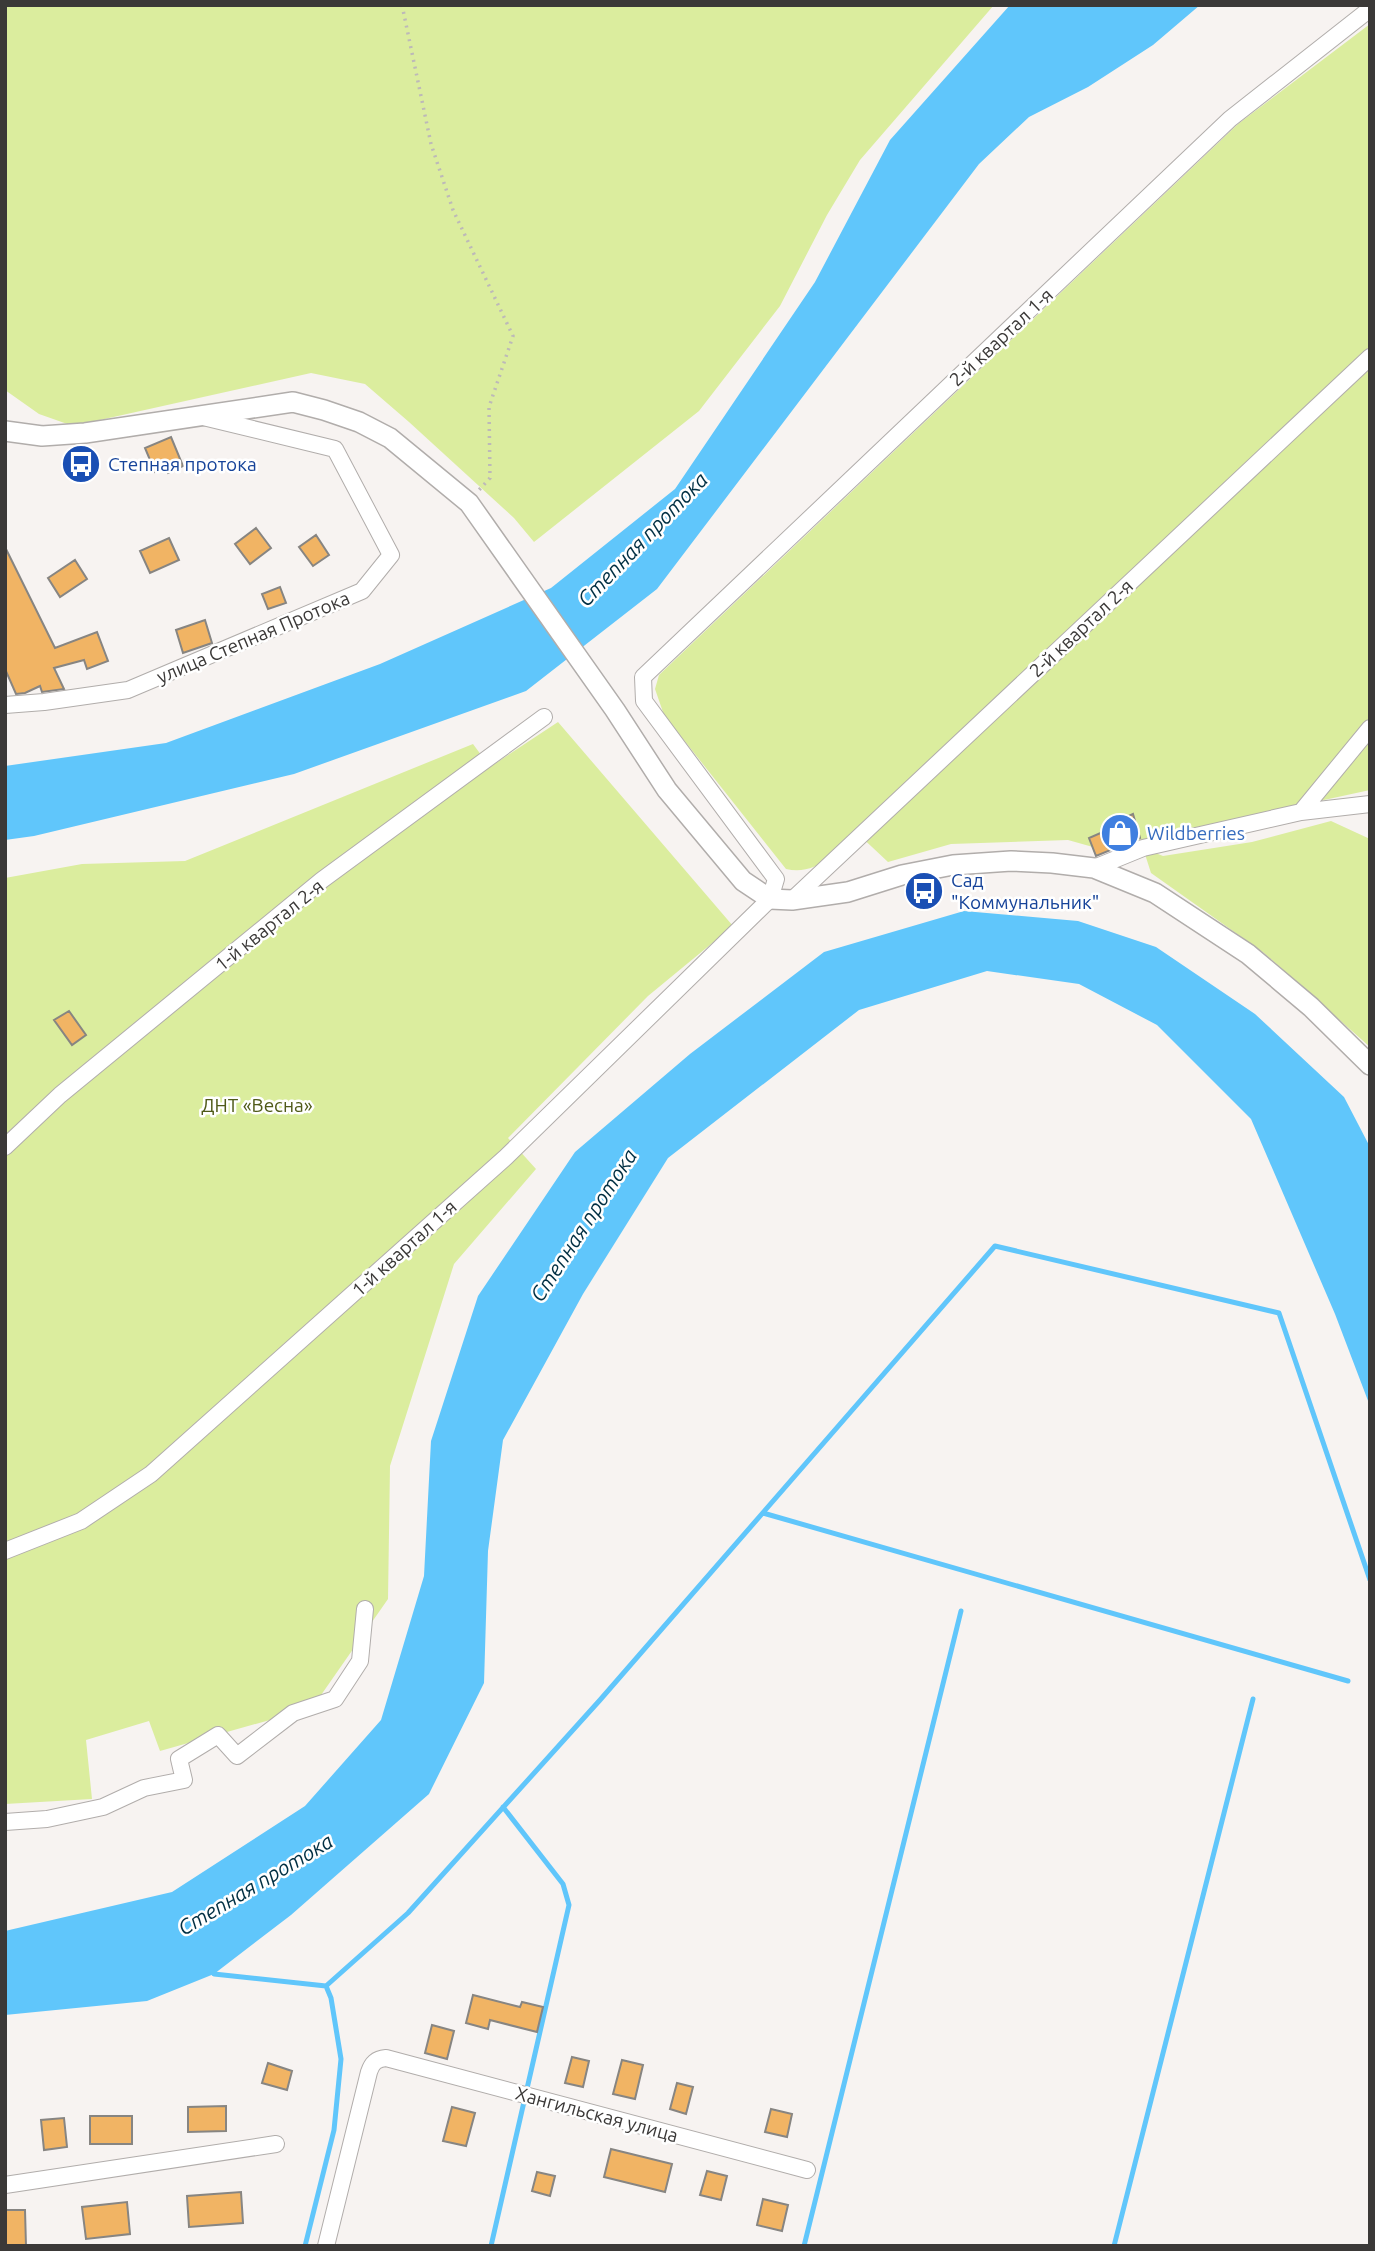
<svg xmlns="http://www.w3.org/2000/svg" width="1375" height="2251" font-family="Ubuntu,sans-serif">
<rect width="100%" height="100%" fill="#f7f3f1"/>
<path fill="#dbed9e" d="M 5,5 L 994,5 L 860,160 L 827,215 L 780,306 L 699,411 L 534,542 L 514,518 L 409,422 L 365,384 L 311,373 L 73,426 L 39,414 L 5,390 Z
M 1370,24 L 1370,790 L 1100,849 L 1068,840 L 951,844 L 888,862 L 856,832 C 836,852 817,876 786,869 L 664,715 L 655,689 L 659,675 L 1238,124 Z
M 558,722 L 733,926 L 648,996 L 508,1138 L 536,1169 L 454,1264 L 390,1466 L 388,1599 L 312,1708 L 160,1751 L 149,1721 L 86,1740 L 92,1799 L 5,1804 L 5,878 L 82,864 L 185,861 L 473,744 L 490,767 Z
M 1331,821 L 1370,839 L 1370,1047 L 1264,953 L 1151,873 L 1143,848 L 1163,856 L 1252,842 Z"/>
<path fill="#60c6fb" d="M 1010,5 L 1200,5 L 1153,45 L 1088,87 L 1029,117 L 979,164 L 657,589 L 526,691 L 294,774 L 34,836 L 5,840 L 5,766 L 166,743 L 380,664 L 551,588 L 675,489 L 815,282 L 890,140 Z
M 964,911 L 1078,921 L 1156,947 L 1255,1014 L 1344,1097 L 1370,1147 L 1370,1406 L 1335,1314 L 1251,1119 L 1157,1025 L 1079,984 L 987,971 L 859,1010 L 668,1158 L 583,1294 L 503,1440 L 488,1551 L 484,1683 L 429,1794 L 291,1915 L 214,1974 L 147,2001 L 5,2015 L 5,1931 L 172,1892 L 305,1806 L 381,1720 L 424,1576 L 431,1441 L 478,1296 L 575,1152 L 690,1054 L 824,952 Z"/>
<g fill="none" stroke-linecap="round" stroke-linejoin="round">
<path stroke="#60c6fb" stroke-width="5" d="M 763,1513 L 1348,1681
M 214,1974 L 326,1986 L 408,1913 L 600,1700 L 995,1246 L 1279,1313 L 1370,1580
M 305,2246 L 334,2130 L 341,2059 L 331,1998 L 326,1986
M 491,2246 L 569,1905 L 563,1884 L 503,1807
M 804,2246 L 961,1611
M 1114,2246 L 1253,1699"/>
</g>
<path fill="#f1b464" stroke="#878582" stroke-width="2" d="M 171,437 L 183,466 L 168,473 L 165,468 L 155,472 L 145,448 Z
M 256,528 L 271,548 L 250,564 L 235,544 Z
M 316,535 L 329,555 L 313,566 L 299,547 Z
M 169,538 L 179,560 L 150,573 L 140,551 Z
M 5,547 L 55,648 L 97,632 L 108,661 L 87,669 L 84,660 L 54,668 L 64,689 L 42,692 L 40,686 L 25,693 L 16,694 L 5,669 Z
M 75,560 L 87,579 L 60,597 L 48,578 Z
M 280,587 L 286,603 L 268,609 L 262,594 Z
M 205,620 L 212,643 L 183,653 L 176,630 Z
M 1133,814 L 1140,838 L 1096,856 L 1089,838 L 1112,828 L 1110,825 Z
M 69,1011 L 86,1035 L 72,1045 L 54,1020 Z
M 473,1995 L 520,2007 L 522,2002 L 543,2007 L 537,2032 L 490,2020 L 488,2029 L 466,2023 Z
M 432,2025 L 454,2031 L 447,2059 L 425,2053 Z
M 572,2057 L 589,2061 L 583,2087 L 565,2083 Z
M 622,2060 L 643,2065 L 635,2099 L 613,2094 Z
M 268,2063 L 292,2071 L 287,2090 L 262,2083 Z
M 677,2083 L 693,2087 L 686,2114 L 670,2109 Z
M 226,2106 L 226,2131 L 188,2132 L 188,2107 Z
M 452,2107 L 475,2113 L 466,2146 L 443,2141 Z
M 771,2109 L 792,2114 L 787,2137 L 765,2132 Z
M 90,2116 L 132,2116 L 132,2144 L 90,2144 Z
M 64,2118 L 67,2147 L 44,2150 L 41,2120 Z
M 611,2149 L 672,2164 L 665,2192 L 604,2177 Z
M 707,2171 L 727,2176 L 721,2200 L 700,2195 Z
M 537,2172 L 555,2176 L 550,2196 L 532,2191 Z
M 241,2192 L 243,2223 L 189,2227 L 187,2196 Z
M 763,2199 L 788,2205 L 782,2231 L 757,2225 Z
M 127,2202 L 130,2234 L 86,2239 L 82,2207 Z
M 5,2210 L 25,2210 L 26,2246 L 5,2246 Z"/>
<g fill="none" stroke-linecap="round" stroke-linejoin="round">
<g stroke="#b1adab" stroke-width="18">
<path id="minor" d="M 5,705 L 44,702 L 128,690 L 362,591 L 391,555 L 335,449 L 203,417
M 1301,812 L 1370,804
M 1094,868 L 1143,848 L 1301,812 L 1370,728
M 792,900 L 1370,357
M 5,1147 L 60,1095 L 322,880 L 544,717
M 5,1551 L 81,1521 L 151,1474 L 506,1157 L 770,899 L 776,879 L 644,701 L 643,677 L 1230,119 L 1370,9
M 5,1822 L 47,1819 L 103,1807 L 144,1788 L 184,1780 L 179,1759 L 218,1735 L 237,1756 L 293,1713 L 335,1699 L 360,1661 L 365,1609
M 5,2185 L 276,2144
M 326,2246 L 369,2072 C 372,2063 376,2059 386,2058 L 807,2170"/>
</g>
<g stroke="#b1adab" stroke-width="22">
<path id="tertiary" d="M 5,431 L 42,436 L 85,433 L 293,402 L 324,410 L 359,422 L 390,438 L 469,503 L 615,710 L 667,790 L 743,881 L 770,899 L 792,900 L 848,892 L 902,875 L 953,865 L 1011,861 L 1052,863 L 1094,868 L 1155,893 L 1248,954 L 1311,1007 L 1370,1065"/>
</g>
<path stroke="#bdb9b8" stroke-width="3.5" stroke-dasharray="2 5" stroke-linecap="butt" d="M 402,5 L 431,144 L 453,210 L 513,336 L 489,407 L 490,478 L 479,490"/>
<use href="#minor" stroke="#fff" stroke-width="16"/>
<use href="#tertiary" stroke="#fff" stroke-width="19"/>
</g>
<defs>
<g id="bus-disc" transform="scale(2.0125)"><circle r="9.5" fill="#1a4fb4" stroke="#fff"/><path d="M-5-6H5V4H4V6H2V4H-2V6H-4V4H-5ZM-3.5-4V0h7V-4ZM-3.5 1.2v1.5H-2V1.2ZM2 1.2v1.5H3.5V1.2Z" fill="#fff"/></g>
<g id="shop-disc" transform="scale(2.0125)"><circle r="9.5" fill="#3f7fe0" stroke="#fff"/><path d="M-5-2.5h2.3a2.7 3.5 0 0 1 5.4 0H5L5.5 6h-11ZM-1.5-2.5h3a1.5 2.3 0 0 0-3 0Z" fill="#fff"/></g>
</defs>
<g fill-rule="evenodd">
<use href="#bus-disc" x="81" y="464"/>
<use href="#shop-disc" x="1120" y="833"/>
<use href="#bus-disc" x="924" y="891"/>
</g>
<g text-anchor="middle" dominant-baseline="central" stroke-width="5" stroke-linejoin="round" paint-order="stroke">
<g font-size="19" fill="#3b3938" stroke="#fff">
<text transform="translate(1001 337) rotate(-43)">2-й квартал 1-я</text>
<text transform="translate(1081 628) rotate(-43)">2-й квартал 2-я</text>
<text transform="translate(253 637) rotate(-23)">улица Степная Протока</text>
<text transform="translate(269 925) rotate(-39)">1-й квартал 2-я</text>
<text transform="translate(404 1248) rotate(-42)">1-й квартал 1-я</text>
<text transform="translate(597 2114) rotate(15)">Хангильская улица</text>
</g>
<g font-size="19" fill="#164399" stroke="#fff" text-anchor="start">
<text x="108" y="464">Степная протока</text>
<text x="951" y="880">Сад<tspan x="951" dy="22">"Коммунальник"</tspan></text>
</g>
<g font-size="19" fill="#366cbe" stroke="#fff" text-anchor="start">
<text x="1147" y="833">Wildberries</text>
</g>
<g font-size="19" fill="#4f5a18" stroke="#fff">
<text x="257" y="1105">ДНТ «Весна»</text>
</g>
<g font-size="21" font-style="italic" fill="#002f43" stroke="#fff">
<text transform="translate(642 539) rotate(-46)">Степная протока</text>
<text transform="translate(583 1225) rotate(-57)">Степная протока</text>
<text transform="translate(255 1884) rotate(-31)">Степная протока</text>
</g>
</g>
<rect width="1375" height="2251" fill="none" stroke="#3b3938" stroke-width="14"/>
</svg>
